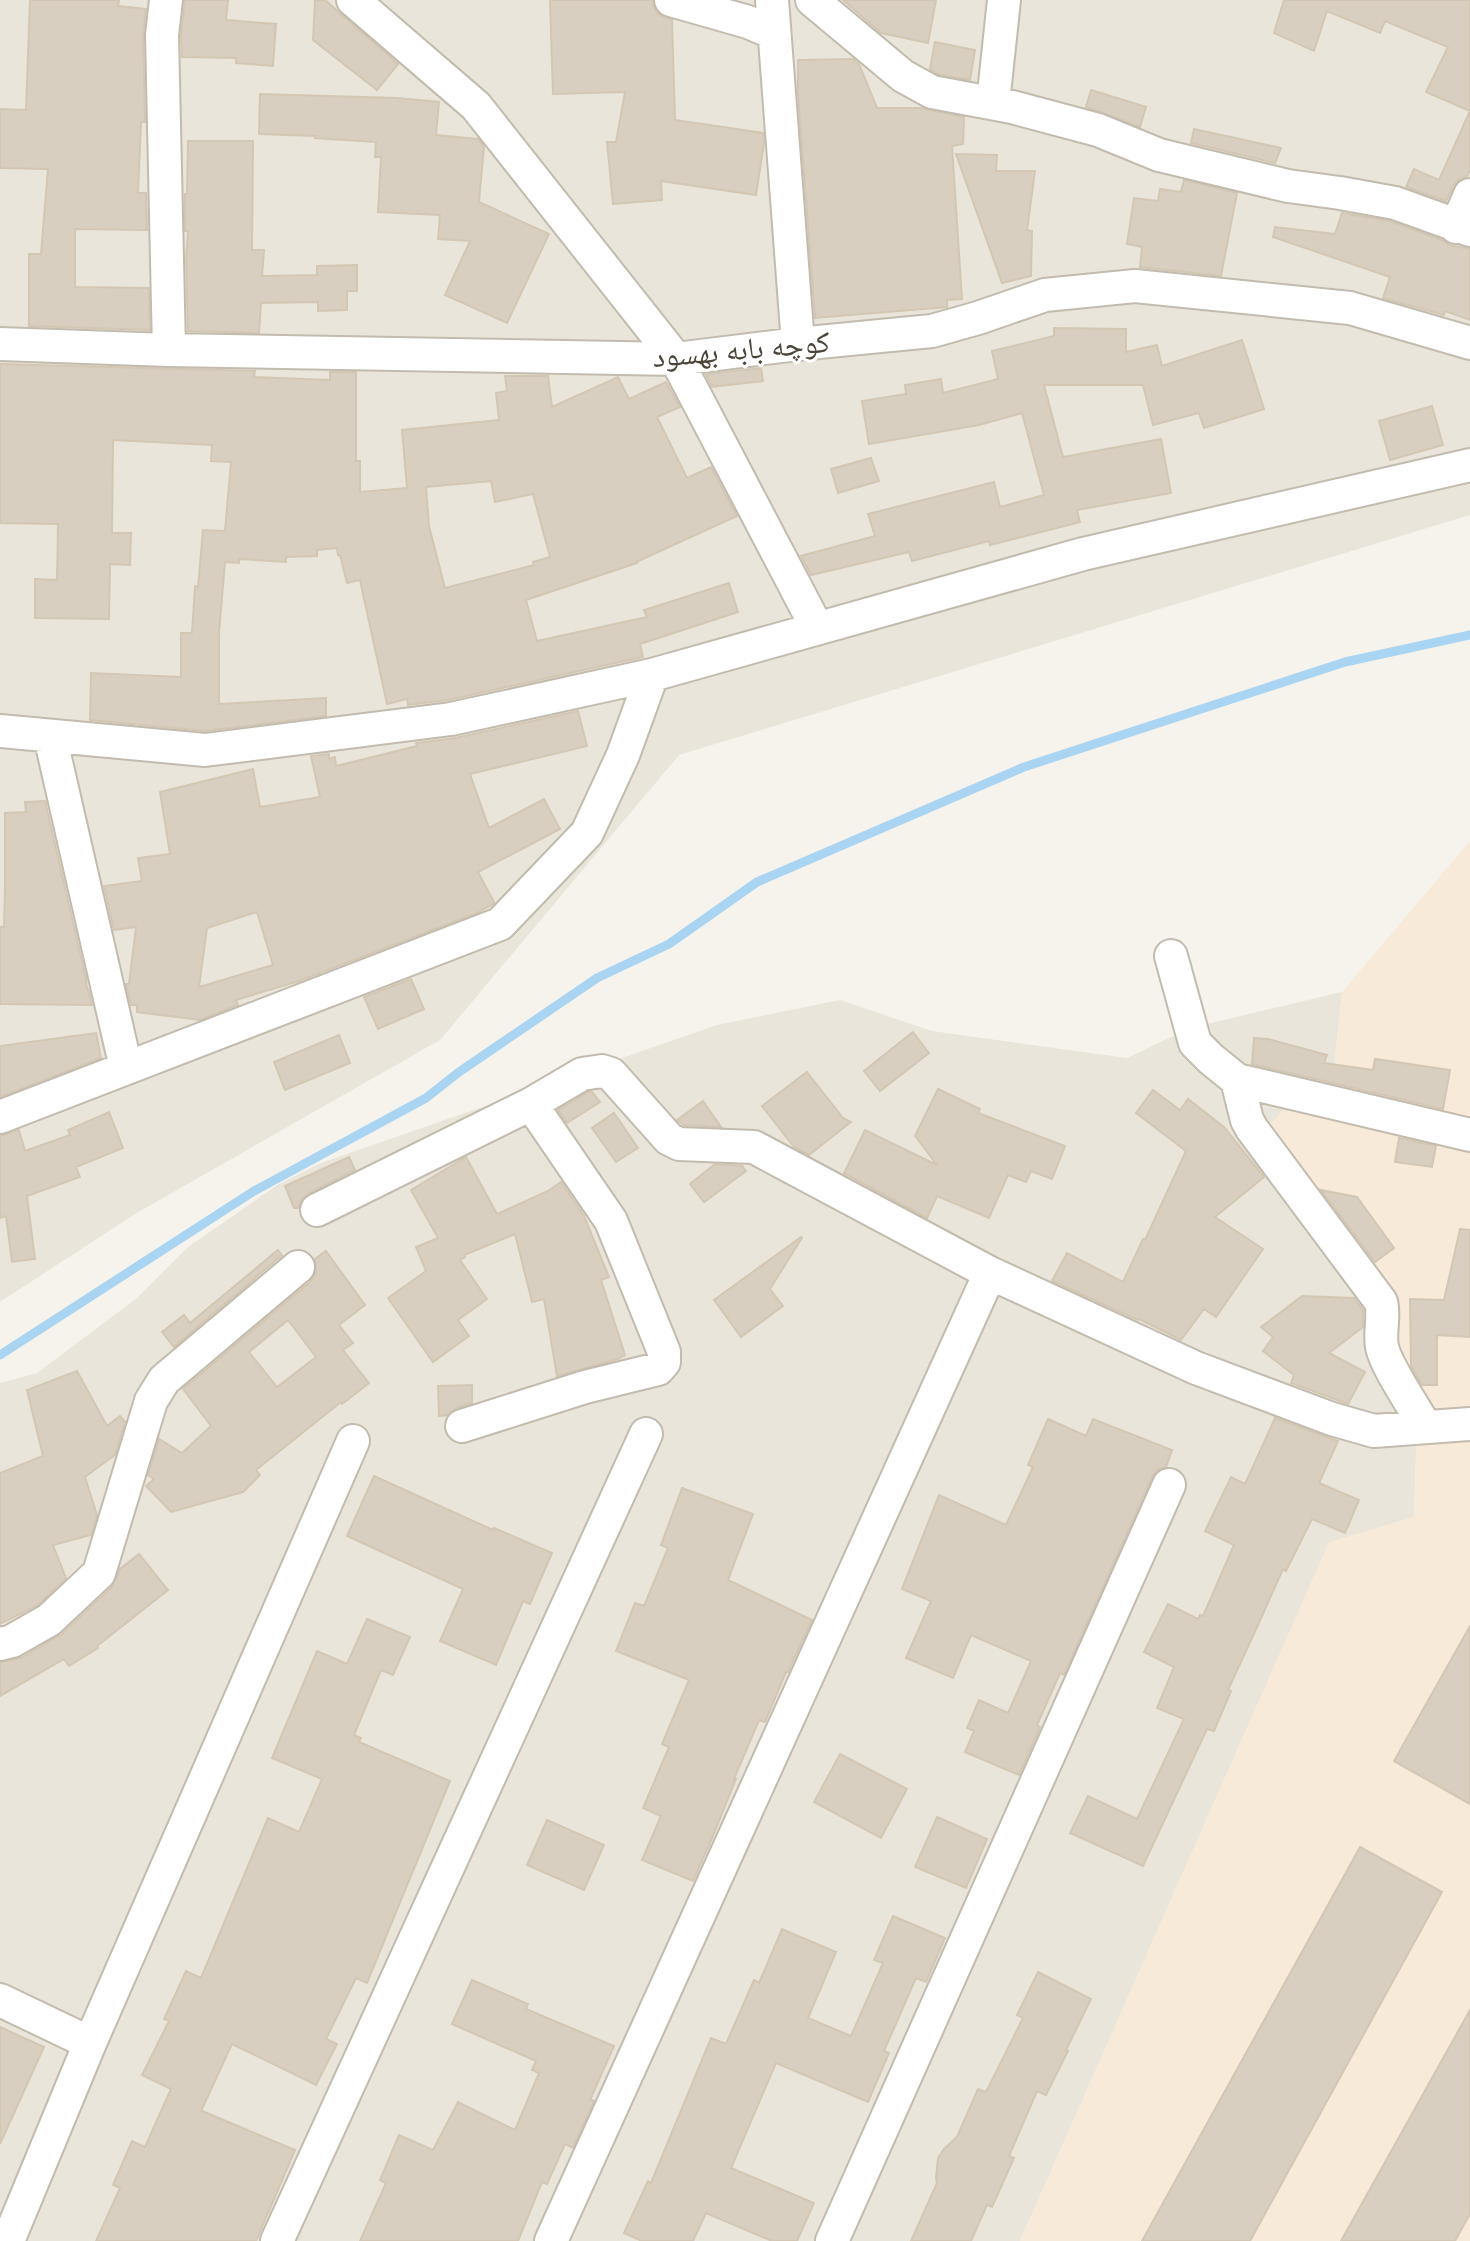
<svg xmlns="http://www.w3.org/2000/svg" width="1470" height="2241" font-family="'Space Grotesk','Noto Naskh Arabic',sans-serif">
<rect width="100%" height="100%" fill="#f6f3ec"/>
<path fill="#eae5da" d="M 0,0 L 1470,0 L 1470,515 L 679,755 L 440,1040 L 135,1214 L 0,1302 Z
M 1342,992 L 1333,1077 L 1320,1114 L 1376,1316 L 1417,1425 L 1414,1517 L 1329,1543 L 1020,2241 L 0,2241 L 0,1383 L 37,1373 L 137,1298 L 188,1247 L 279,1184 L 321,1163 L 717,1025 L 840,1000 L 932,1031 L 1127,1058 L 1190,1028 Z"/>
<path fill="#f7ead8" d="M 1470,841 L 1470,2241 L 1020,2241 L 1329,1542 L 1414,1517 L 1417,1425 L 1376,1316 L 1248,1150 L 1283,1110 L 1320,1114 L 1333,1077 L 1342,992 Z"/>
<g fill="none" stroke-linecap="round" stroke-linejoin="round">
<path stroke="#a9d4f2" stroke-width="9" d="M 0,1355 L 254,1191 L 426,1098 L 459,1072 L 597,978 L 669,944 L 757,882 L 1024,767 L 1345,662 L 1470,635"/>
</g>
<path fill="#d8cfc1" stroke="#d3c7b4" stroke-width="2" fill-rule="evenodd" d="M 30,0 L 119,0 L 118,6 L 146,9 L 143,35 L 145,122 L 141,122 L 138,193 L 146,193 L 147,230 L 75,229 L 75,287 L 149,288 L 150,330 L 29,326 L 29,254 L 41,254 L 48,169 L 0,168 L 0,109 L 26,110 Z
M 185,0 L 228,0 L 226,20 L 276,24 L 273,66 L 236,63 L 236,58 L 182,57 L 181,36 Z
M 315,0 L 325,0 L 398,64 L 377,90 L 313,40 Z
M 550,0 L 653,0 L 653,5 L 658,14 L 672,20 L 675,120 L 763,133 L 764,143 L 756,195 L 661,181 L 662,200 L 613,204 L 607,142 L 616,142 L 625,92 L 553,94 Z
M 843,0 L 936,0 L 928,43 L 881,33 Z
M 1284,0 L 1470,0 L 1470,170 L 1467,176 L 1458,180 L 1453,187 L 1446,201 L 1406,187 L 1414,169 L 1439,180 L 1470,111 L 1426,92 L 1448,47 L 1385,21 L 1380,33 L 1327,11 L 1314,51 L 1274,33 Z
M 935,42 L 975,50 L 970,80 L 938,74 L 930,69 Z
M 853,59 L 859,64 L 877,108 L 921,108 L 964,117 L 963,144 L 952,146 L 962,299 L 947,300 L 947,307 L 815,318 L 798,94 L 798,60 Z
M 1091,90 L 1146,107 L 1140,127 L 1086,107 Z
M 260,94 L 397,98 L 439,102 L 436,135 L 478,139 L 484,146 L 479,202 L 549,234 L 507,323 L 445,295 L 470,241 L 438,239 L 440,215 L 378,212 L 381,157 L 375,157 L 376,142 L 315,138 L 316,136 L 259,134 Z
M 1194,129 L 1281,148 L 1275,163 L 1191,143 Z
M 188,141 L 253,141 L 252,250 L 264,250 L 262,276 L 317,275 L 317,266 L 357,265 L 357,291 L 347,291 L 347,310 L 318,311 L 318,302 L 261,303 L 259,333 L 188,331 L 186,260 L 188,231 L 185,231 L 185,194 L 187,194 Z
M 956,154 L 997,155 L 996,171 L 1035,171 L 1027,230 L 1032,231 L 1031,276 L 1002,283 Z
M 1184,180 L 1237,193 L 1221,276 L 1140,267 L 1142,247 L 1127,244 L 1134,198 L 1158,201 L 1160,189 L 1181,192 Z
M 1342,213 L 1390,221 L 1444,241 L 1449,245 L 1470,249 L 1470,320 L 1445,311 L 1444,315 L 1383,298 L 1390,277 L 1273,237 L 1275,227 L 1335,234 Z
M 1054,328 L 1126,329 L 1126,352 L 1157,345 L 1162,366 L 1242,340 L 1264,409 L 1204,428 L 1199,413 L 1153,425 L 1143,385 L 1044,385 L 1063,457 L 1161,439 L 1171,493 L 1077,510 L 1080,522 L 990,545 L 989,541 L 912,561 L 909,552 L 811,575 L 801,556 L 875,536 L 868,514 L 994,482 L 1000,507 L 1044,495 L 1022,413 L 979,425 L 869,444 L 862,401 L 906,394 L 905,385 L 941,379 L 943,393 L 998,379 L 992,351 L 1054,336 Z
M 0,364 L 255,371 L 254,377 L 330,380 L 330,372 L 356,372 L 356,461 L 360,461 L 360,492 L 407,488 L 402,430 L 499,420 L 496,393 L 507,391 L 505,376 L 548,376 L 552,407 L 618,377 L 629,399 L 666,382 L 680,407 L 657,417 L 687,478 L 711,467 L 737,516 L 636,562 L 637,563 L 526,600 L 537,641 L 647,617 L 644,610 L 729,583 L 738,612 L 640,644 L 643,657 L 448,700 L 408,705 L 407,699 L 387,704 L 360,580 L 347,583 L 340,555 L 338,555 L 337,548 L 317,550 L 317,556 L 286,557 L 286,562 L 239,559 L 239,563 L 225,562 L 219,633 L 219,704 L 326,698 L 326,716 L 205,731 L 90,720 L 91,673 L 181,677 L 181,633 L 192,633 L 195,586 L 198,587 L 203,530 L 225,531 L 231,462 L 211,461 L 212,445 L 113,440 L 112,533 L 131,533 L 130,565 L 110,564 L 109,619 L 35,618 L 35,579 L 57,580 L 58,524 L 0,523 ZM 491,481 L 495,502 L 533,494 L 550,557 L 533,562 L 534,565 L 445,588 L 429,526 L 426,487 Z
M 761,368 L 763,381 L 712,387 L 706,374 Z
M 1432,406 L 1443,445 L 1390,460 L 1379,421 Z
M 871,458 L 879,481 L 838,493 L 831,469 Z
M 578,711 L 587,746 L 470,774 L 489,828 L 544,799 L 560,829 L 478,872 L 494,902 L 493,904 L 477,913 L 299,981 L 236,1000 L 238,1005 L 200,1020 L 137,1012 L 137,1005 L 131,1005 L 126,984 L 129,984 L 136,927 L 114,930 L 104,886 L 142,881 L 138,858 L 170,854 L 160,792 L 253,769 L 260,807 L 320,797 L 311,756 L 329,754 L 329,759 L 335,757 L 336,766 L 417,746 L 416,743 L 455,738 ZM 257,912 L 273,965 L 199,987 L 207,928 Z
M 45,801 L 86,979 L 87,989 L 88,989 L 92,1005 L 0,1004 L 0,927 L 4,927 L 5,887 L 5,813 L 26,812 L 25,802 Z
M 411,979 L 424,1009 L 378,1029 L 364,997 Z
M 913,1032 L 929,1053 L 880,1091 L 864,1071 Z
M 96,1033 L 101,1058 L 0,1097 L 0,1046 Z
M 339,1035 L 350,1063 L 285,1090 L 274,1062 Z
M 1254,1038 L 1268,1039 L 1327,1055 L 1324,1063 L 1373,1070 L 1375,1059 L 1450,1070 L 1443,1109 L 1252,1064 Z
M 807,1072 L 843,1118 L 851,1122 L 809,1155 L 794,1147 L 762,1106 Z
M 938,1089 L 980,1109 L 978,1113 L 1065,1146 L 1052,1179 L 1031,1171 L 1026,1182 L 1008,1175 L 989,1218 L 937,1196 L 927,1218 L 844,1173 L 865,1130 L 937,1165 L 915,1136 Z
M 1153,1090 L 1180,1110 L 1188,1099 L 1224,1127 L 1264,1177 L 1215,1217 L 1263,1249 L 1216,1317 L 1204,1309 L 1181,1340 L 1139,1319 L 1138,1320 L 1052,1281 L 1067,1253 L 1123,1282 L 1143,1239 L 1145,1240 L 1186,1151 L 1136,1113 Z
M 588,1092 L 592,1092 L 600,1102 L 567,1123 L 558,1110 Z
M 703,1101 L 721,1127 L 684,1125 L 677,1120 Z
M 109,1112 L 123,1148 L 76,1167 L 80,1177 L 27,1196 L 35,1259 L 12,1262 L 6,1216 L 0,1218 L 0,1136 L 19,1130 L 25,1151 L 70,1135 L 68,1130 Z
M 614,1113 L 638,1148 L 616,1162 L 592,1128 Z
M 1399,1138 L 1436,1146 L 1432,1167 L 1395,1162 Z
M 349,1157 L 355,1170 L 309,1193 L 302,1199 L 298,1208 L 294,1208 L 285,1186 Z
M 466,1157 L 497,1214 L 548,1191 L 561,1182 L 584,1216 L 609,1277 L 601,1280 L 625,1355 L 618,1359 L 557,1376 L 544,1299 L 532,1302 L 515,1234 L 464,1255 L 465,1257 L 460,1260 L 487,1299 L 458,1320 L 469,1336 L 433,1362 L 388,1298 L 426,1271 L 416,1247 L 438,1238 L 411,1190 Z
M 715,1164 L 742,1166 L 746,1171 L 704,1202 L 690,1184 Z
M 1321,1190 L 1357,1197 L 1394,1248 L 1375,1262 Z
M 1460,1229 L 1470,1230 L 1470,1337 L 1437,1335 L 1437,1385 L 1422,1385 L 1411,1366 L 1410,1299 L 1444,1300 Z
M 801,1237 L 802,1238 L 770,1289 L 783,1306 L 741,1337 L 714,1300 Z
M 278,1250 L 282,1255 L 174,1347 L 162,1332 L 184,1315 L 190,1323 Z
M 326,1251 L 365,1305 L 339,1325 L 353,1343 L 343,1350 L 369,1383 L 342,1404 L 341,1402 L 256,1470 L 260,1475 L 243,1492 L 171,1512 L 146,1486 L 154,1479 L 148,1475 L 159,1439 L 182,1453 L 211,1426 L 183,1389 L 310,1282 L 316,1273 L 315,1259 ZM 288,1320 L 316,1357 L 277,1387 L 249,1352 Z
M 1302,1296 L 1354,1298 L 1363,1310 L 1363,1327 L 1329,1353 L 1365,1372 L 1348,1404 L 1291,1383 L 1294,1375 L 1263,1351 L 1273,1337 L 1261,1327 Z
M 77,1371 L 107,1426 L 120,1416 L 125,1422 L 115,1455 L 85,1477 L 97,1515 L 91,1535 L 53,1545 L 66,1578 L 38,1605 L 0,1624 L 0,1473 L 43,1456 L 27,1390 Z
M 472,1385 L 472,1403 L 456,1408 L 447,1415 L 439,1416 L 438,1386 Z
M 1275,1418 L 1338,1441 L 1319,1483 L 1359,1500 L 1345,1533 L 1312,1519 L 1286,1571 L 1283,1569 L 1258,1625 L 1228,1690 L 1231,1691 L 1214,1731 L 1207,1729 L 1143,1866 L 1070,1833 L 1088,1796 L 1137,1819 L 1184,1719 L 1157,1708 L 1174,1667 L 1144,1652 L 1168,1604 L 1198,1619 L 1200,1615 L 1203,1616 L 1234,1545 L 1205,1531 L 1231,1477 L 1245,1484 Z
M 1048,1419 L 1086,1436 L 1093,1419 L 1172,1450 L 1166,1467 L 1157,1470 L 1152,1477 L 1064,1675 L 1060,1673 L 1037,1725 L 1040,1727 L 1019,1775 L 965,1752 L 974,1731 L 967,1728 L 979,1700 L 1008,1713 L 1031,1661 L 971,1635 L 953,1678 L 906,1658 L 931,1601 L 902,1589 L 939,1495 L 1006,1525 L 1033,1467 L 1028,1465 Z
M 374,1476 L 493,1530 L 494,1528 L 552,1553 L 530,1604 L 523,1601 L 496,1665 L 440,1641 L 463,1589 L 347,1536 Z
M 682,1488 L 753,1514 L 728,1580 L 812,1620 L 788,1672 L 786,1672 L 765,1722 L 759,1720 L 734,1779 L 736,1779 L 710,1843 L 693,1881 L 642,1860 L 661,1816 L 643,1808 L 669,1747 L 662,1744 L 689,1680 L 616,1651 L 635,1603 L 644,1606 L 668,1548 L 661,1545 Z
M 139,1554 L 168,1590 L 97,1646 L 98,1648 L 69,1666 L 64,1659 L 0,1696 L 0,1662 L 21,1658 L 62,1634 L 112,1587 L 120,1569 Z
M 367,1619 L 410,1637 L 393,1675 L 381,1670 L 354,1735 L 361,1738 L 359,1742 L 450,1781 L 367,1983 L 356,1978 L 326,2039 L 337,2044 L 316,2085 L 232,2044 L 202,2109 L 202,2111 L 295,2150 L 256,2241 L 96,2241 L 120,2188 L 113,2185 L 132,2141 L 145,2147 L 171,2089 L 142,2075 L 169,2021 L 164,2019 L 186,1971 L 201,1978 L 268,1818 L 299,1832 L 322,1779 L 272,1758 L 317,1651 L 347,1664 Z
M 1470,1626 L 1470,1804 L 1394,1761 Z
M 840,1754 L 907,1789 L 881,1838 L 814,1802 Z
M 937,1817 L 987,1839 L 966,1888 L 915,1867 Z
M 547,1820 L 604,1845 L 584,1890 L 527,1865 Z
M 1360,1847 L 1442,1892 L 1250,2241 L 1142,2241 Z
M 893,1916 L 945,1938 L 926,1982 L 916,1978 L 884,2051 L 889,2053 L 868,2102 L 776,2063 L 731,2168 L 814,2203 L 797,2241 L 772,2241 L 706,2213 L 693,2241 L 642,2241 L 624,2233 L 648,2181 L 651,2183 L 711,2038 L 726,2044 L 754,1980 L 759,1983 L 782,1929 L 836,1952 L 808,2018 L 851,2036 L 883,1963 L 874,1960 Z
M 1038,1972 L 1091,1999 L 1066,2050 L 1068,2051 L 1046,2095 L 1037,2091 L 1009,2156 L 1014,2158 L 992,2207 L 987,2205 L 971,2241 L 911,2241 L 937,2183 L 936,2178 L 938,2158 L 944,2149 L 957,2137 L 978,2089 L 986,2092 L 1023,2018 L 1017,2015 Z
M 472,1980 L 528,2004 L 526,2009 L 614,2046 L 590,2100 L 594,2101 L 573,2148 L 565,2144 L 547,2184 L 542,2182 L 518,2241 L 360,2241 L 386,2183 L 380,2180 L 399,2135 L 433,2150 L 458,2102 L 515,2130 L 539,2073 L 532,2070 L 536,2061 L 452,2024 Z
M 1470,2010 L 1470,2214 L 1455,2241 L 1341,2241 Z
M 0,2027 L 44,2047 L 0,2144 Z"/>
<g fill="none" stroke-linecap="round" stroke-linejoin="round">
<g stroke="#c2bbae" stroke-width="36">
<path id="street" d="M 166,0 L 162,35 L 169,350
M 353,0 L 476,106 L 676,359 L 817,628
M 671,0 L 748,22 L 774,33
M 772,0 L 798,344
M 812,0 L 903,76 L 932,92 L 1012,107 L 1098,130 L 1159,155 L 1288,186 L 1340,193 L 1395,203 L 1470,230
M 993,103 L 1004,0
M 1456,227 L 1470,195
M 0,344 L 169,350 L 676,359 L 798,344 L 932,331 L 978,318 L 1045,295 L 1135,286 L 1350,308 L 1470,343
M 0,731 L 205,750 L 451,719 L 652,675 L 1083,554 L 1470,465
M 50,736 L 126,1068
M 1171,956 L 1195,1043 L 1211,1059 L 1237,1080 L 1470,1135
M 1237,1080 L 1247,1120 L 1252,1129 L 1381,1302 C 1385,1317 1379,1332 1382,1347 C 1386,1366 1414,1407 1425,1426
M 0,1117 L 500,924 L 587,833 L 623,755 L 652,675
M 317,1210 L 531,1104 L 582,1074 L 602,1071 L 611,1074 L 669,1139 L 679,1144 L 754,1147 L 990,1273 L 1196,1368 L 1332,1419 L 1374,1431 L 1470,1424
M 462,1426 L 585,1387 L 658,1369 L 664,1362 L 664,1352 L 611,1221 L 531,1104
M 0,1644 L 12,1641 L 49,1620 L 99,1573 L 151,1401 L 164,1380 L 298,1267
M 0,2000 L 90,2043
M 8,2241 L 90,2043 L 353,1441
M 277,2241 L 646,1434
M 551,2241 L 990,1273
M 832,2241 L 1169,1485"/>
</g>
<use href="#street" stroke="#fff" stroke-width="32"/>
</g>
<g text-anchor="middle" dominant-baseline="central" stroke-width="6" stroke-linejoin="round" paint-order="stroke">
<g font-size="30" fill="#4b4439" stroke="#fff">
<text transform="translate(741 349) rotate(-5)">کوچه بابه بهسود</text>
</g>
</g>
</svg>
